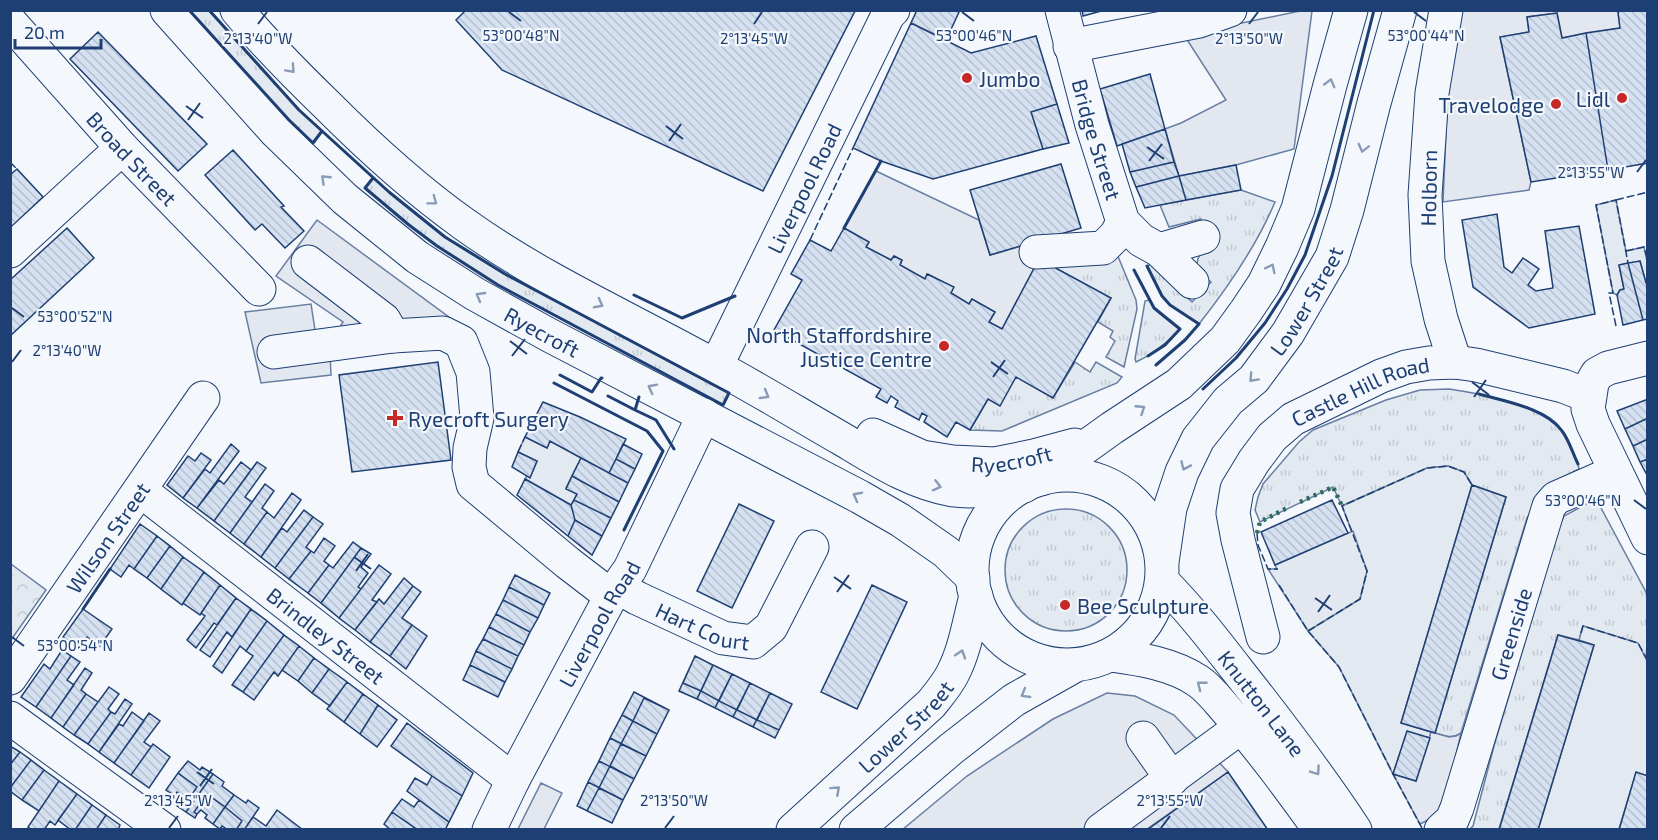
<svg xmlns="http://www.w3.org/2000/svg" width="1658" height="840" font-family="'Exo 2',sans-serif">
<defs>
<pattern id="grass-tufts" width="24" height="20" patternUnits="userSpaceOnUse" patternTransform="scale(1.5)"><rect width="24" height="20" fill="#e3e9f0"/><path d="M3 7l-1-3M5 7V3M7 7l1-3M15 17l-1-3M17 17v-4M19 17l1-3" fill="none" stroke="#c2c9d1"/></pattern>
<pattern id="park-crowns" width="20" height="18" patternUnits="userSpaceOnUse" patternTransform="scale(1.5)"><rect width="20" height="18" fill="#e3e9f0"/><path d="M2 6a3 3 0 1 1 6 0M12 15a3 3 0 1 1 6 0" fill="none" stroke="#c2c9d1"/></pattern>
<pattern id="building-back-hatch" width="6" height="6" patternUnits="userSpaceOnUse" patternTransform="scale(1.5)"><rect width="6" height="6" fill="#d5e0f0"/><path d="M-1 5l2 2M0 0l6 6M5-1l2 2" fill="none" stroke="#b6c1d1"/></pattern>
</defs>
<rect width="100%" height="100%" fill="#f4f7fb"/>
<path fill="url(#grass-tufts)" stroke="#687fa3" stroke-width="1.5" d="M 189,11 L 209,11 L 299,110 L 322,131 L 313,143 L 289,120 Z
M 373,178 L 416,214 L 445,237 L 505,274 L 729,393 L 723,405 L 498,285 L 437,246 L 409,225 L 365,188 Z
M 1241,190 L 1275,202 C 1256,247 1229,286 1199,324 L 1170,305 L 1162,296 L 1147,266 L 1153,263 L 1192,302 L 1211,282 C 1194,268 1192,259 1209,245 L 1201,219 L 1169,227 L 1160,205 Z
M 1117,254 L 1136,300 L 1137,309 L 1124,367 L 1106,357 L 1115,341 L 1110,337 L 1113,331 L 1098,322 L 1111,298 L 1039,259 Z
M 1149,300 C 1157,313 1168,320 1180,329 C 1167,343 1154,354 1136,362 L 1135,359 L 1145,301 Z
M 1075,362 L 1090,372 L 1096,362 L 1122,377 L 1117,383 L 1002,431 L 970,430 L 988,399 L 1016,377 L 1053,398 Z
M 1449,389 C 1476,393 1537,404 1556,423 C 1567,434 1572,450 1578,464 L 1579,469 L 1554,482 L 1539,498 L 1527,518 L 1461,733 C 1452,739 1445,736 1435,733 L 1506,497 L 1472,485 L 1464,472 L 1448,466 L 1427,468 L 1342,506 L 1333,487 L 1260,522 L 1255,510 L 1258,497 L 1263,484 L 1299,442 L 1313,430 L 1386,400 L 1420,390 Z
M 1592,501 L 1597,502 L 1601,508 L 1647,594 L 1647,661 L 1637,643 L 1583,626 L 1579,640 L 1558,635 L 1499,829 L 1469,830 L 1473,826 L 1494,746 L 1560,525 L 1564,516 Z
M1005 570a61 61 0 1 1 122 0a61 61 0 1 1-122 0Z"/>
<path fill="url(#park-crowns)" stroke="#687fa3" stroke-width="1.5" d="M 11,564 L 46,590 L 11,640 Z"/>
<path fill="#e3e9f0" stroke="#687fa3" stroke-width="1.5" d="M 1616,200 L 1626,251 L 1644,247 L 1647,261 L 1647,283 L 1646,283 L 1640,261 L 1619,265 L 1624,289 L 1620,290 L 1617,295 L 1613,293 L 1596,205 Z
M 525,437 L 547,448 L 550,441 L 581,458 L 566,488 L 577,494 L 571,505 L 525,479 L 527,476 L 530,477 L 537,461 L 518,452 Z
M 1448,466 L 1464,472 L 1472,485 L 1401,723 L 1431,732 L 1430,738 L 1407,732 L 1393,774 L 1339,667 L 1308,631 L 1360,599 L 1367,571 L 1342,506 L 1427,468 Z
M 1583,626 L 1638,643 L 1647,661 L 1647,776 L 1636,773 L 1619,829 L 1538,830 L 1594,645 L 1579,640 Z"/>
<path fill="#e3e8f0" stroke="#687fa3" stroke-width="1.5" d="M 1300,11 L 1312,11 L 1294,149 L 1236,165 L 1179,176 L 1165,129 L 1181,123 L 1226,100 L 1184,35 Z
M 1458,11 L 1624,11 L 1618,12 L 1620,28 L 1562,38 L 1557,13 L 1527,17 L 1529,32 L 1500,37 L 1531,182 L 1529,190 L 1443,202 L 1447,110 L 1452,48 Z
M 876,171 L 979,220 L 990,255 L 1032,243 L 1039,259 L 1002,329 L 989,322 L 995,312 L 972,299 L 969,304 L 951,293 L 953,287 L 928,274 L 925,279 L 900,265 L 902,260 L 894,256 L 891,260 L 866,247 L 869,242 L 844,228 Z
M 317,220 L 457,323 L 330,353 L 331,375 L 261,383 L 245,312 L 311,304 L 315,330 L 340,327 L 343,322 L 276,276 Z
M 1353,531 L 1367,571 L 1360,599 L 1308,631 L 1268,569 L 1277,569 L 1275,565 Z
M 1107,693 L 1135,696 L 1174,715 L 1228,772 L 1147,829 L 902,830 L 967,776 L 1053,719 Z
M 1431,732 L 1449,737 L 1456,736 L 1461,733 L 1445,802 L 1438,812 L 1428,820 L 1420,824 L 1393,774 L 1416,781 Z
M 541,783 L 562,793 L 544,829 L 518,829 Z"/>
<path fill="url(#building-back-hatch)" stroke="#1d3f73" stroke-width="1.5" d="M 466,10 L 855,10 L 855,11 L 763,191 L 502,70 L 456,20 Z
M 917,10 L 960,10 L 946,40 L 911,23 Z
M 1082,10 L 1105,10 L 1083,16 Z
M 1624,10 L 1648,10 L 1648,163 L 1608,170 L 1586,33 L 1620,28 L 1618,12 Z
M 1557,13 L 1562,38 L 1586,33 L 1608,170 L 1531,182 L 1500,37 L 1529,32 L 1527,17 Z
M 911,23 L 971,53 L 1036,36 L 1057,104 L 1031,112 L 1043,149 L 933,179 L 881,161 L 853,148 Z
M 98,32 L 207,144 L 178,171 L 70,59 Z
M 1150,74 L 1165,129 L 1117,146 L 1100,89 Z
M 1057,104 L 1069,143 L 1043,149 L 1031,112 Z
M 1165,129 L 1174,162 L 1130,172 L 1122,144 Z
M 233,150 L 284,206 L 281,207 L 304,231 L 285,248 L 262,224 L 255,230 L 205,175 Z
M 1174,162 L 1179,176 L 1136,187 L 1130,172 Z
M 1061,164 L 1081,228 L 990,255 L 970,190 Z
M 1236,165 L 1241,190 L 1186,200 L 1179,176 Z
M 17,169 L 43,197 L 10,228 L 10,175 Z
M 1179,176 L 1186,200 L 1145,208 L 1136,187 Z
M 1497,214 L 1504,267 L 1512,273 L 1523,258 L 1539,269 L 1528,285 L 1536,291 L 1553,288 L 1545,231 L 1579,226 L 1595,314 L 1529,328 L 1473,287 L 1462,220 Z
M 67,228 L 94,258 L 10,336 L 10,280 Z
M 844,228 L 869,242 L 866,247 L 891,260 L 894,256 L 902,260 L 900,265 L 925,279 L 927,274 L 954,287 L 951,293 L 969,304 L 972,299 L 995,312 L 989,322 L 1002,329 L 1039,259 L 1111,298 L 1053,398 L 1016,377 L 1000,406 L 988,399 L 970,430 L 956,422 L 947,437 L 924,422 L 927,416 L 922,413 L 919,420 L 895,407 L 898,401 L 891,396 L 887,403 L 876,397 L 881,389 L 774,330 L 802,280 L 791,274 L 810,240 L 831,251 Z
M 1640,261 L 1646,283 L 1648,283 L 1648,319 L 1643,320 L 1628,263 Z
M 1628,263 L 1643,320 L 1623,325 L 1617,295 L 1620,290 L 1624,289 L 1619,265 Z
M 438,362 L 451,460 L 352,472 L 339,375 Z
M 1648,399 L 1648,418 L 1625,429 L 1617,411 Z
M 543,402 L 580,417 L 626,439 L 609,473 L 550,441 L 547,448 L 525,437 Z
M 1648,418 L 1648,439 L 1633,446 L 1625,429 Z
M 1648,439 L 1648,459 L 1640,462 L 1633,446 Z
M 231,444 L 239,451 L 197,508 L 183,498 L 205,469 L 210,473 Z
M 623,444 L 642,454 L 635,469 L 616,459 Z
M 518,452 L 537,461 L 530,478 L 512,467 Z
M 201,453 L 211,460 L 183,498 L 167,485 L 188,456 L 195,461 Z
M 581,458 L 628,483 L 619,502 L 572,476 Z
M 616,459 L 635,469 L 628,483 L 609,473 Z
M 1648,459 L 1648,477 L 1640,462 Z
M 241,462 L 251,470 L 214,521 L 197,508 L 219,480 L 224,484 Z
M 257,462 L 266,468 L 245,497 L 252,502 L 230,533 L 214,521 Z
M 572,476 L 619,502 L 611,518 L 574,500 L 577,494 L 566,489 Z
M 525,479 L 571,505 L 575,520 L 568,536 L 517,495 Z
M 265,484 L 274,491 L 262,508 L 267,512 L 244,544 L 230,533 Z
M 1472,485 L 1506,497 L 1435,733 L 1401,723 Z
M 292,493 L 301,500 L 261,557 L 244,544 L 267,512 L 274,518 Z
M 574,500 L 611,518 L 602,536 L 575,520 L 571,505 Z
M 1332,500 L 1348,533 L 1275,565 L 1261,532 Z
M 739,504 L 774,521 L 732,608 L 697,591 Z
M 304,510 L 313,517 L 275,568 L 261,557 L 282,528 L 287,532 Z
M 313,517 L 323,524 L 306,547 L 311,551 L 289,579 L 275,568 Z
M 575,520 L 602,536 L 592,555 L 568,536 Z
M 140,524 L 157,536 L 134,569 L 129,565 L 121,577 L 110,569 Z
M 157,536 L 170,546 L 147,578 L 134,569 Z
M 324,538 L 335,546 L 324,561 L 329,565 L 308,593 L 289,579 L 311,551 L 314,553 Z
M 353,542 L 361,548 L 321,603 L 308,593 L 329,565 L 333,568 Z
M 170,546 L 183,557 L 161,589 L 147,578 Z
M 361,548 L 371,554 L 361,567 L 368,573 L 358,587 L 361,589 L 339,618 L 321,603 Z
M 183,557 L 204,572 L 182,605 L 161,589 Z
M 379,565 L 391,574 L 372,600 L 377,602 L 355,630 L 339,618 Z
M 204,572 L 220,585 L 200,615 L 183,603 Z
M 515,575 L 550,593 L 544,605 L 509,587 Z
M 404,578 L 413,586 L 370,642 L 355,630 L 379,599 L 384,604 Z
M 220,585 L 236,598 L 217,625 L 214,623 L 196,648 L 187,640 L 205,616 L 201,613 Z
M 872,585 L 907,602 L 857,709 L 821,692 Z
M 413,586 L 421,592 L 402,618 L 412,625 L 390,656 L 370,642 Z
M 509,587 L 544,605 L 538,618 L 503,600 Z
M 236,598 L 251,609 L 232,637 L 227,632 L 210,657 L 200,650 Z
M 503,600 L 538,618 L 530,632 L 496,614 Z
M 83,609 L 112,629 L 100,646 L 87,637 L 79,648 L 63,637 Z
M 251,609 L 267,621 L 246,651 L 240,646 L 222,673 L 213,666 Z
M 496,614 L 530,632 L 524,645 L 489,627 Z
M 267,621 L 284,635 L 243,692 L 232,685 L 253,656 L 246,651 Z
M 412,625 L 427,636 L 406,669 L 390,656 Z
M 489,627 L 524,645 L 518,656 L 483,639 Z
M 284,635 L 299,646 L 278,676 L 274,672 L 254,700 L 243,692 Z
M 1558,635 L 1594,645 L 1538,830 L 1499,830 Z
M 483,639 L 518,656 L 512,669 L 476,651 Z
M 299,646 L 314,658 L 298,681 L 282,670 Z
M 62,650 L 71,656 L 36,707 L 21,697 L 44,664 L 50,669 Z
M 476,651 L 512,669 L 505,682 L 470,665 Z
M 71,656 L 80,662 L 67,680 L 74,685 L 51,718 L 36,707 Z
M 695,656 L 713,665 L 697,699 L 679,691 Z
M 695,656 L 713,665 L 701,691 L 683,683 Z
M 314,658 L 329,669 L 312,693 L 298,681 Z
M 470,665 L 505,682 L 498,697 L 463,680 Z
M 713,665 L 732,674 L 715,708 L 697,699 Z
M 713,665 L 732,674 L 719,701 L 701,691 Z
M 85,668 L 92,673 L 81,690 L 86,694 L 63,727 L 51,718 Z
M 329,669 L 347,682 L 330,706 L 312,693 Z
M 732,674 L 750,683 L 733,717 L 715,708 Z
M 732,674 L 750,683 L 737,710 L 719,701 Z
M 347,682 L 363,694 L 344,722 L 327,709 Z
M 750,683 L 770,693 L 753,727 L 733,717 Z
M 750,683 L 770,693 L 757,720 L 737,710 Z
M 109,687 L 119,694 L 108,709 L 111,712 L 88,744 L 74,735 Z
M 634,692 L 669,710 L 657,734 L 622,715 Z
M 770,693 L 792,704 L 775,738 L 753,727 Z
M 770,693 L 792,704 L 779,730 L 757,720 Z
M 86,694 L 98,702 L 74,735 L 63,727 Z
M 363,694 L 378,705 L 360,734 L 344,722 Z
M 644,698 L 669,710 L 657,734 L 633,721 Z
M 125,699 L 132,704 L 99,752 L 88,744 L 111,712 L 115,714 Z
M 378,705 L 397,720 L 377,747 L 360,734 Z
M 132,712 L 144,721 L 114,763 L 99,752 L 119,724 L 123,726 Z
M 149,713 L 160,721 L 144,742 L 151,747 L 131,775 L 114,763 Z
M 622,715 L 657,734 L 646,756 L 610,738 Z
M 633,721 L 657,734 L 646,756 L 621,744 Z
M 407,723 L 473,773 L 462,796 L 432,776 L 391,746 Z
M 1407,731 L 1430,738 L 1416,781 L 1393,774 Z
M 610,738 L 646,756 L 634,779 L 599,761 Z
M 153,744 L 170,757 L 149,788 L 131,775 Z
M 621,744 L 646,756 L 634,779 L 610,766 Z
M 10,746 L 20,752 L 10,765 Z
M 20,752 L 31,760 L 10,788 L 10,765 Z
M 31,760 L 44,770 L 22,800 L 10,791 L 10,788 Z
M 188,761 L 200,770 L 202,767 L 213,774 L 186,812 L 177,806 L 181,802 L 185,805 L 197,787 L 178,773 Z
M 599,761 L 634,779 L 623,800 L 588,782 Z
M 610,766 L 634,779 L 623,800 L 599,788 Z
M 44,770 L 59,781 L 39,811 L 22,800 Z
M 1228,772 L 1268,830 L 1147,830 Z
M 1636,772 L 1648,776 L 1648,830 L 1619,830 Z
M 178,773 L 197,787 L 185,805 L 181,802 L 184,797 L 177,792 L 175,796 L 166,790 Z
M 213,774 L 224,782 L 222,786 L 234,795 L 225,807 L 207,794 L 194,812 L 197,814 L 195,818 L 186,812 Z
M 432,776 L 462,796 L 449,822 L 407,791 L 415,778 L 427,785 Z
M 59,781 L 77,794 L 55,825 L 50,821 L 44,830 L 32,830 L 28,827 Z
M 588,782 L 623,800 L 612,823 L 577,806 Z
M 599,788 L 623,800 L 612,823 L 587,811 Z
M 77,794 L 92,805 L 75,830 L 71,830 L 58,820 Z
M 207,794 L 225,807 L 213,824 L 205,818 L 207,815 L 201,810 L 197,814 L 194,812 Z
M 234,795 L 246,803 L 248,800 L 259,808 L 244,830 L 236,830 L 242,821 L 225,807 Z
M 402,799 L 414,807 L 419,800 L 449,822 L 445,830 L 418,830 L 392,812 Z
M 92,805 L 106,815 L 96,830 L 75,830 Z
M 225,807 L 242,821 L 236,830 L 228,830 L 222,826 L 220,829 L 213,824 Z
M 277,810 L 303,830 L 244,830 L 253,817 L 266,826 Z
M 392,812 L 418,830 L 391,830 L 384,824 Z
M 106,815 L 120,825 L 118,830 L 96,830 Z"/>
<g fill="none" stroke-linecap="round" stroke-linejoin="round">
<g stroke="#1d3f73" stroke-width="35">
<g id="minor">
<path id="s1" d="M 1062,10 L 1092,125 L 1123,222 L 1141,240 L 1159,250 L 1192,282"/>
<path d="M 1446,10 L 1432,93 L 1425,195 L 1428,261 L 1441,319 L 1455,362"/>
<path id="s2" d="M 10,22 L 122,148 L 259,289"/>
<path d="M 1070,46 L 1199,21 L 1230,10"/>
<path d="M 1159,250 L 1203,237"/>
<path d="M 10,251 L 122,148"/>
<path d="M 1036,252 L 1103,248 L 1116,235 L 1123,222"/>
<path d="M 308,262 L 384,320 L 393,336"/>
<path d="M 274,352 L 393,336 L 443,333 L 461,342 L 473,372 L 477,418 L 470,448 L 469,467 L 473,484 L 568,563 L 611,596"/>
<path d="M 1648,358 L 1608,368 L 1597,374 L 1592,383 L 1588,409 L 1593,424 L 1648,538"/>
<path id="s3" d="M 715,365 L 724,350 L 888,15 L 893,10"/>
<path id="s4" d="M 140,490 L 513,780"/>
<path id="s5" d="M 618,587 L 637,598 L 723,638 L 753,642 L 771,627 L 812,547"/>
<path id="s6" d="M 1263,637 L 1238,540 L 1233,513 L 1237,489 L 1254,461 L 1272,437 L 1293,419 L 1381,376 L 1406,367 L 1429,363 L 1455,362 L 1476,365 L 1563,386 L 1589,396"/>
<path id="s7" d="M 10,678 L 203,398"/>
<path d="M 10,718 L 164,830"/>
<path d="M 1143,738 L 1172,779"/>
<path id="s8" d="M 489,830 L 513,780 L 611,596 L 630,569 L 704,415"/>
<path d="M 1101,830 L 1264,710"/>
<path id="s9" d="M 1441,830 L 1452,820 L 1457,808 L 1549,506 L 1556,498 L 1615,472"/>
</g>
</g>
<g stroke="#1d3f73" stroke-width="35">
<g id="major">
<path id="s10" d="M 1162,581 C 1190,609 1214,640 1238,671 C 1279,723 1319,775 1355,830"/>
<path d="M 1111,655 C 1140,659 1173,664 1198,681 C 1210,689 1220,703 1230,714 C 1262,750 1291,790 1320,830"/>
</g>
</g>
<g stroke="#1d3f73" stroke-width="35">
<g id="highway">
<path id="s11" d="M 167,10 L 276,132 L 345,199 L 417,257 L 475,294 L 549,335 L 860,497 L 900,520 L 946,552 L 973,578"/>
<path d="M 237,10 C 265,44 297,76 328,106 C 371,149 415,189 464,224 C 542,280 631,319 715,366 C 758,389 800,415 842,439 C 877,460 912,483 953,490 C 977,493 1000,488 1024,486"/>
<path id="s12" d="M 873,435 L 922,457 L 953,462 L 995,464 L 1034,456 L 1075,445"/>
<circle cx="1067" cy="570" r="95"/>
<path d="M 1041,479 L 1112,428 L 1179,384 L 1225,340 L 1246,311 L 1264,284 L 1282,247 L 1298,209 L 1330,85 L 1351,10"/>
<path id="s13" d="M 1162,562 L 1170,508 L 1182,472 L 1198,439 L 1228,401 L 1254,379 L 1288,333 L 1332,257 L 1347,210 L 1374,103 L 1400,10"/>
<path id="s14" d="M 793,830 L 931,704 C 939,694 947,685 953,673 C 965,650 969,622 976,596"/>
<path d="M 856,830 L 951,749 L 1014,700 L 1076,665"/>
</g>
</g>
<use href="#minor" stroke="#f4f7fb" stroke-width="33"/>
<use href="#major" stroke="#f4f7fb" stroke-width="33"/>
<use href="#highway" stroke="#f4f7fb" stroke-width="33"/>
<path stroke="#2c6c60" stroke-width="4.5" stroke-dasharray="3 4.5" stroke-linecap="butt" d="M 1300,502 L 1333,487 L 1342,506
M 1257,533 L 1260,522 L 1287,508"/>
<path stroke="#1d3f73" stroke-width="1.5" stroke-dasharray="8 3" stroke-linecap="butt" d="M 10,162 L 17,169
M 1616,200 L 1648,192
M 810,240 L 853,148
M 1626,251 L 1644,247 L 1648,261
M 1616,326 L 1609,293 L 1613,293 L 1596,205 L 1616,200 L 1628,263
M 518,452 L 525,437
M 1257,533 L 1258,545 L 1268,569 L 1278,569
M 1279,585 L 1308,631 L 1339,667 L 1393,774 L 1423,830
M 1308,631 L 1360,599 L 1367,571 L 1342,506 L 1427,468 L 1448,466 L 1464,472 L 1472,485
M 1581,633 L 1583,626 L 1638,643 L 1648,661"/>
<path stroke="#1d3f73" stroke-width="3" d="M 189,10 L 289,120 L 313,143 L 322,131
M 209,10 L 299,110 L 389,192 L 445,237 L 505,274 L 729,393 L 723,405 L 498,285 L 437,246 L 409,225 L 365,188 L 373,178
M 844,228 L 881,161
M 1147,266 L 1162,296 L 1170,305 L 1199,324 L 1185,340 L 1156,365
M 1134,270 L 1154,308 L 1180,329 L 1165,345 L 1148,356
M 634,295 L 682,318 L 735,296
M 560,375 L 592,392 L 601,378 L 602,378
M 554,383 L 647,431 L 663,451 L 624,530
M 1203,389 L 1236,358 L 1265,323 L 1287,289 L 1305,255 L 1332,176 L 1374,10
M 1479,394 C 1504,401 1546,408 1562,431 C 1569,440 1573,454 1578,464
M 608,396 L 635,410
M 639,397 L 635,410 L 656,420 L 674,449
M 83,609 L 110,569"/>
</g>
<defs><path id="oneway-chevron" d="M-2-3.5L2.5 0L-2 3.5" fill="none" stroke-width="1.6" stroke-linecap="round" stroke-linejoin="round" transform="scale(1.5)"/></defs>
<g stroke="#889bb7">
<use href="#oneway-chevron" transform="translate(291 69) rotate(47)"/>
<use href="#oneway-chevron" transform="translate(1330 83) rotate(-75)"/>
<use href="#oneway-chevron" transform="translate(1363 148) rotate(104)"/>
<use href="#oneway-chevron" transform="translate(325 179) rotate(-136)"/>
<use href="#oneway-chevron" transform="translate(433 201) rotate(37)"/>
<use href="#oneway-chevron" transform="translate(1271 268) rotate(-63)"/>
<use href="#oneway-chevron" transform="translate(480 296) rotate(-150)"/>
<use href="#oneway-chevron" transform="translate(599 304) rotate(28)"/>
<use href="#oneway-chevron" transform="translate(1253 378) rotate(133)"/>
<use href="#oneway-chevron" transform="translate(652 388) rotate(-153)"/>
<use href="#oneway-chevron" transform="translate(765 395) rotate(30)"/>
<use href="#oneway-chevron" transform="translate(1141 409) rotate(-33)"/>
<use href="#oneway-chevron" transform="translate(1185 466) rotate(114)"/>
<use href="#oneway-chevron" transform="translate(937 486) rotate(14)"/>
<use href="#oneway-chevron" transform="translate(857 496) rotate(-152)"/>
<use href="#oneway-chevron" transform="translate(961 654) rotate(-72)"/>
<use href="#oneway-chevron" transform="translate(1201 685) rotate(-142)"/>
<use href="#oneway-chevron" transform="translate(1025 694) rotate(150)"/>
<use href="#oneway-chevron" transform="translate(1316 771) rotate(55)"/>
<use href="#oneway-chevron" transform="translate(836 790) rotate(-42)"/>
</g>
<path fill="none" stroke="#1d3f73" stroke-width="2" d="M 509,12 L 521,21M 962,12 L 974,21M 1414,12 L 1426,21M 258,24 L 267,12M 754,24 L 762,12M 1249,24 L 1258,12M 186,106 L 203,118M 188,120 L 200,103M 666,126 L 683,139M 669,141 L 681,124M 1147,147 L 1164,159M 1149,161 L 1162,144M 1637,172 L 1646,160M 12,308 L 24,317M 510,341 L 527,354M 512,356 L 525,339M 12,362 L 21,350M 991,362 L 1008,374M 993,377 L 1005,360M 1472,382 L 1489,395M 1474,397 L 1486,380M 1634,500 L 1646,509M 354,557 L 371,569M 356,571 L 368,554M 834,577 L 851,589M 837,592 L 849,575M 1315,598 L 1332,610M 1318,612 L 1330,595M 12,637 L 24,646M 197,772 L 214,784M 200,786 L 212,769M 169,828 L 178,816M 665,828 L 674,816M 1161,828 L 1170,816"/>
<g fill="#c62828" stroke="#f4f7fb" stroke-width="2">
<circle cx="967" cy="78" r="6"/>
<circle cx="1622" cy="98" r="6"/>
<circle cx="1556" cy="104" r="6"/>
<circle cx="944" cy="346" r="6"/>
<path d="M392 409h6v6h6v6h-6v6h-6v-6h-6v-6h6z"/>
<circle cx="1065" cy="605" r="6"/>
</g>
<g text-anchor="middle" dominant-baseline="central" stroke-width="4.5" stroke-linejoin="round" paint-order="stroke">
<g font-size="21" fill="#1d3f73" stroke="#f4f7fb" text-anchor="start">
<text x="979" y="78">Jumbo</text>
<text x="1610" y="98" text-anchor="end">Lidl</text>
<text x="1544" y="104" text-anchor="end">Travelodge</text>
<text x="932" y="334" text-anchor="end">North Staffordshire<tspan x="932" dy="24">Justice Centre</tspan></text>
<text x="408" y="418">Ryecroft Surgery</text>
<text x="1077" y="605">Bee Sculpture</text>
</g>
<g font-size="21" fill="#1d3f73" stroke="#f4f7fb">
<text stroke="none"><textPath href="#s1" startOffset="134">Bridge Street</textPath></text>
<text stroke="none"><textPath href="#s2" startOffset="183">Broad Street</textPath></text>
<text stroke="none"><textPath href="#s3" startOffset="198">Liverpool Road</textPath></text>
<text transform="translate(1428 188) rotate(-89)">Holborn</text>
<text stroke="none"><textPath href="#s13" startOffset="306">Lower Street</textPath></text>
<text stroke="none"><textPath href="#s11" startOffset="498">Ryecroft</textPath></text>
<text stroke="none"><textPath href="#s6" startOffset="316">Castle Hill Road</textPath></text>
<text stroke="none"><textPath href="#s12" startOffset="144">Ryecroft</textPath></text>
<text stroke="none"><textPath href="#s7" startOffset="171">Wilson Street</textPath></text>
<text stroke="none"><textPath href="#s5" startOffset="94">Hart Court</textPath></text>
<text stroke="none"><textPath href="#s8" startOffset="234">Liverpool Road</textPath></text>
<text stroke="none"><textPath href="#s9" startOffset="210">Greenside</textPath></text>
<text stroke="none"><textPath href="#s4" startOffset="236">Brindley Street</textPath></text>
<text stroke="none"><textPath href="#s10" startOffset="158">Knutton Lane</textPath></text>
<text stroke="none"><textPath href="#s14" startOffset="153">Lower Street</textPath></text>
</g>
</g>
<g font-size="15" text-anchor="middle" fill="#1d3f73" stroke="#f4f7fb" stroke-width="4.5" stroke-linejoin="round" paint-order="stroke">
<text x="521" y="41">53°00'48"N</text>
<text x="974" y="41">53°00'46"N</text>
<text x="1426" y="41">53°00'44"N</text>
<text x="258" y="44">2°13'40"W</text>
<text x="754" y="44">2°13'45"W</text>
<text x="1249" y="44">2°13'50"W</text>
<text x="1591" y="178">2°13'55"W</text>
<text x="75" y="322">53°00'52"N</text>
<text x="67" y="356">2°13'40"W</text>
<text x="1583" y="506">53°00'46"N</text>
<text x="75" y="651">53°00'54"N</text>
<text x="178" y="806">2°13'45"W</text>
<text x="674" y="806">2°13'50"W</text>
<text x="1170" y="806">2°13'55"W</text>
</g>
<rect width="1658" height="840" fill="none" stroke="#1d3f73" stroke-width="24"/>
<path d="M15 39v9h86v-9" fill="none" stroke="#1d3f73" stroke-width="3"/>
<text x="24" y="39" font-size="18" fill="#1d3f73" stroke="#f4f7fb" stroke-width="4.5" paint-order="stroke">20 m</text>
</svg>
